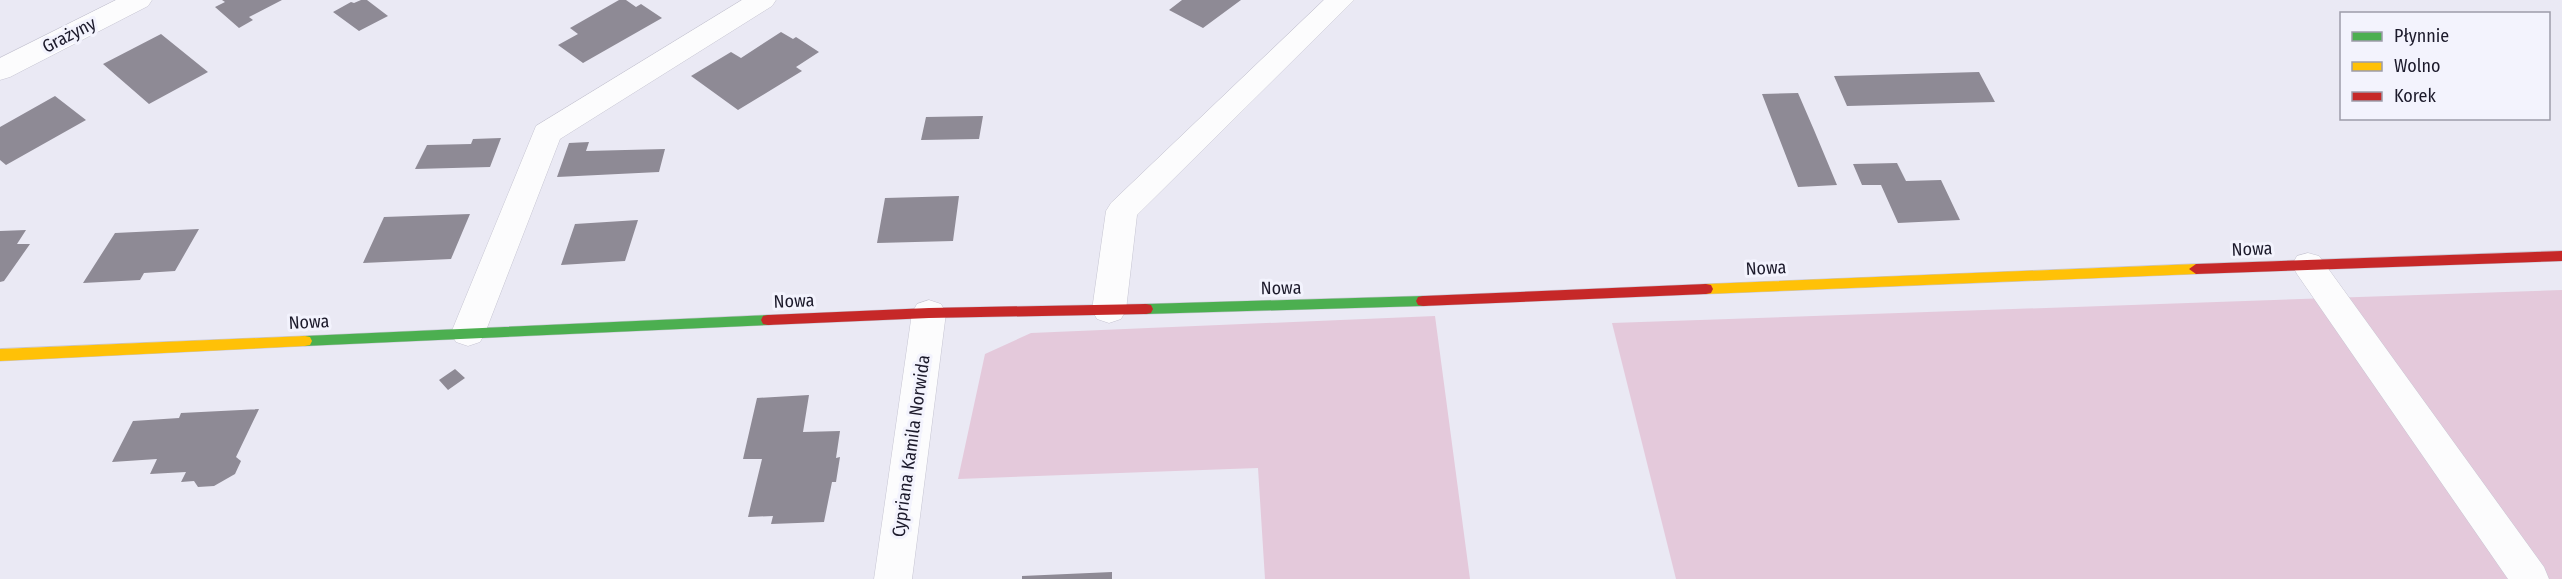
<svg xmlns="http://www.w3.org/2000/svg" width="2562" height="579" font-family="'Fira Sans Condensed',sans-serif">
<rect width="100%" height="100%" fill="#eae9f4"/>
<path fill="#e4c9db" d="M 2562,290 L 2562,579 L 1676,579 L 1612,323 Z
M 1435,316 L 1470,579 L 1265,579 L 1258,468 L 958,479 L 985,354 L 1031,333 Z"/>
<path fill="#8e8a95" d="M 222,0 L 282,0 L 249,17 L 253,20 L 239,28 L 215,7 L 225,2 Z
M 361,0 L 367,0 L 388,16 L 359,31 L 333,12 L 351,2 L 354,3 Z
M 619,0 L 626,0 L 636,7 L 641,4 L 662,18 L 583,63 L 558,45 L 578,34 L 570,28 Z
M 1182,0 L 1241,0 L 1203,28 L 1169,10 Z
M 781,32 L 793,39 L 796,37 L 819,52 L 796,67 L 802,71 L 738,110 L 691,76 L 731,52 L 741,58 Z
M 161,34 L 208,72 L 149,104 L 103,64 Z
M 1979,72 L 1995,102 L 1847,106 L 1834,76 Z
M 1798,93 L 1814,130 L 1837,185 L 1798,187 L 1762,94 Z
M 55,96 L 86,120 L 6,165 L 0,160 L 0,127 Z
M 983,116 L 979,139 L 921,140 L 926,117 Z
M 501,138 L 490,167 L 415,169 L 427,145 L 471,144 L 473,139 Z
M 589,142 L 586,151 L 665,149 L 659,172 L 557,177 L 569,143 Z
M 1897,163 L 1906,181 L 1941,180 L 1960,220 L 1898,223 L 1881,185 L 1862,185 L 1853,164 Z
M 959,196 L 953,241 L 877,243 L 885,198 Z
M 470,214 L 451,259 L 363,263 L 384,217 Z
M 638,220 L 625,261 L 561,265 L 575,224 Z
M 199,229 L 175,271 L 144,273 L 140,280 L 83,283 L 115,233 Z
M 26,230 L 17,244 L 30,244 L 4,281 L 0,282 L 0,231 Z
M 455,369 L 465,378 L 448,390 L 439,380 Z
M 809,395 L 803,432 L 840,431 L 836,458 L 840,457 L 836,482 L 832,482 L 824,522 L 771,524 L 773,516 L 748,517 L 762,459 L 743,459 L 757,398 Z
M 259,409 L 236,457 L 241,461 L 235,474 L 214,486 L 198,487 L 194,481 L 181,482 L 186,472 L 150,474 L 157,459 L 112,462 L 133,421 L 179,418 L 181,413 Z
M 1112,572 L 1112,579 L 1022,579 L 1022,576 Z"/>
<g fill="none" stroke-linecap="round" stroke-linejoin="round">
<g stroke="#c6c5d2" stroke-width="1">
<path id="street" d="M 116,0 L 152,0 L 148,6 L 10,77 L 0,80 L 0,58 Z
M 742,0 L 776,0 L 772,6 L 560,139 L 485,333 L 480,342 L 468,346 L 456,342 L 451,333 L 536,126 Z
M 1324,0 L 1354,0 L 1137,215 L 1126,310 L 1121,319 L 1109,323 L 1097,319 L 1092,310 L 1106,211 L 1111,203 Z
M 2308,253 L 2319,256 L 2544,567 L 2549,579 L 2508,579 L 2297,274 L 2292,265 L 2297,256 Z
M 929,300 L 941,304 L 946,313 L 912,579 L 874,579 L 912,313 L 917,304 Z"/>
</g>
<g stroke="#c6c5d2" stroke-width="1">
<path id="fast" d="M 1423,296 L 1428,297 L 1430,301 L 1428,305 L 1423,306 L 1146,314 L 1141,313 L 1139,309 L 1141,305 L 1146,304 Z
M 768,315 L 773,316 L 775,320 L 773,324 L 768,325 L 305,346 L 300,345 L 298,341 L 300,337 L 305,336 Z"/>
</g>
<g stroke="#c6c5d2" stroke-width="1">
<path id="slow" d="M 2196,264 L 2203,269 L 2196,274 L 1706,294 L 1701,293 L 1699,289 L 1701,285 L 1706,284 Z
M 305,336 L 310,337 L 312,341 L 310,345 L 305,346 L 0,361 L 0,349 Z"/>
</g>
<g stroke="#c6c5d2" stroke-width="1">
<path id="jam" d="M 2562,251 L 2562,261 L 2196,274 L 2189,269 L 2196,264 Z
M 1706,284 L 1711,285 L 1713,289 L 1711,293 L 1706,294 L 1423,306 L 1418,305 L 1416,301 L 1418,297 L 1423,296 Z
M 1146,304 L 1151,305 L 1153,309 L 1151,313 L 1146,314 L 929,318 L 768,325 L 763,324 L 761,320 L 763,316 L 768,315 L 929,308 Z"/>
</g>
<use href="#street" fill="#fcfcfd" fill-rule="evenodd"/>
<use href="#fast" fill="#4caf50" fill-rule="evenodd"/>
<use href="#slow" fill="#ffc107" fill-rule="evenodd"/>
<use href="#jam" fill="#c62828" fill-rule="evenodd"/>
</g>
<g text-anchor="middle" dominant-baseline="central" stroke-width="6" stroke-linejoin="round" paint-order="stroke">
<g font-size="18" fill="#1c1a2b" stroke="#f3f3fd">
<text transform="translate(69 35) rotate(-27)">Grażyny</text>
<text transform="translate(2252 249) rotate(-2)">Nowa</text>
<text transform="translate(1766 268) rotate(-3)">Nowa</text>
<text transform="translate(1281 288) rotate(-1)">Nowa</text>
<text transform="translate(794 301) rotate(-2)">Nowa</text>
<text transform="translate(309 322) rotate(-3)">Nowa</text>
<text transform="translate(911 446) rotate(-82)">Cypriana Kamila Norwida</text>
</g>
</g>
<rect x="2340" y="12" width="210" height="108" fill="#f3f3fd" stroke="#9d9ca9" stroke-width="1.5"/>
<rect x="2352" y="32" width="30" height="9" fill="#4caf50" stroke="#9d9ca9" stroke-width="1.5"/>
<text x="2394" y="42" font-size="18" fill="#1c1a2b">Płynnie</text>
<rect x="2352" y="62" width="30" height="9" fill="#ffc107" stroke="#9d9ca9" stroke-width="1.5"/>
<text x="2394" y="72" font-size="18" fill="#1c1a2b">Wolno</text>
<rect x="2352" y="92" width="30" height="9" fill="#c62828" stroke="#9d9ca9" stroke-width="1.5"/>
<text x="2394" y="102" font-size="18" fill="#1c1a2b">Korek</text>
</svg>
